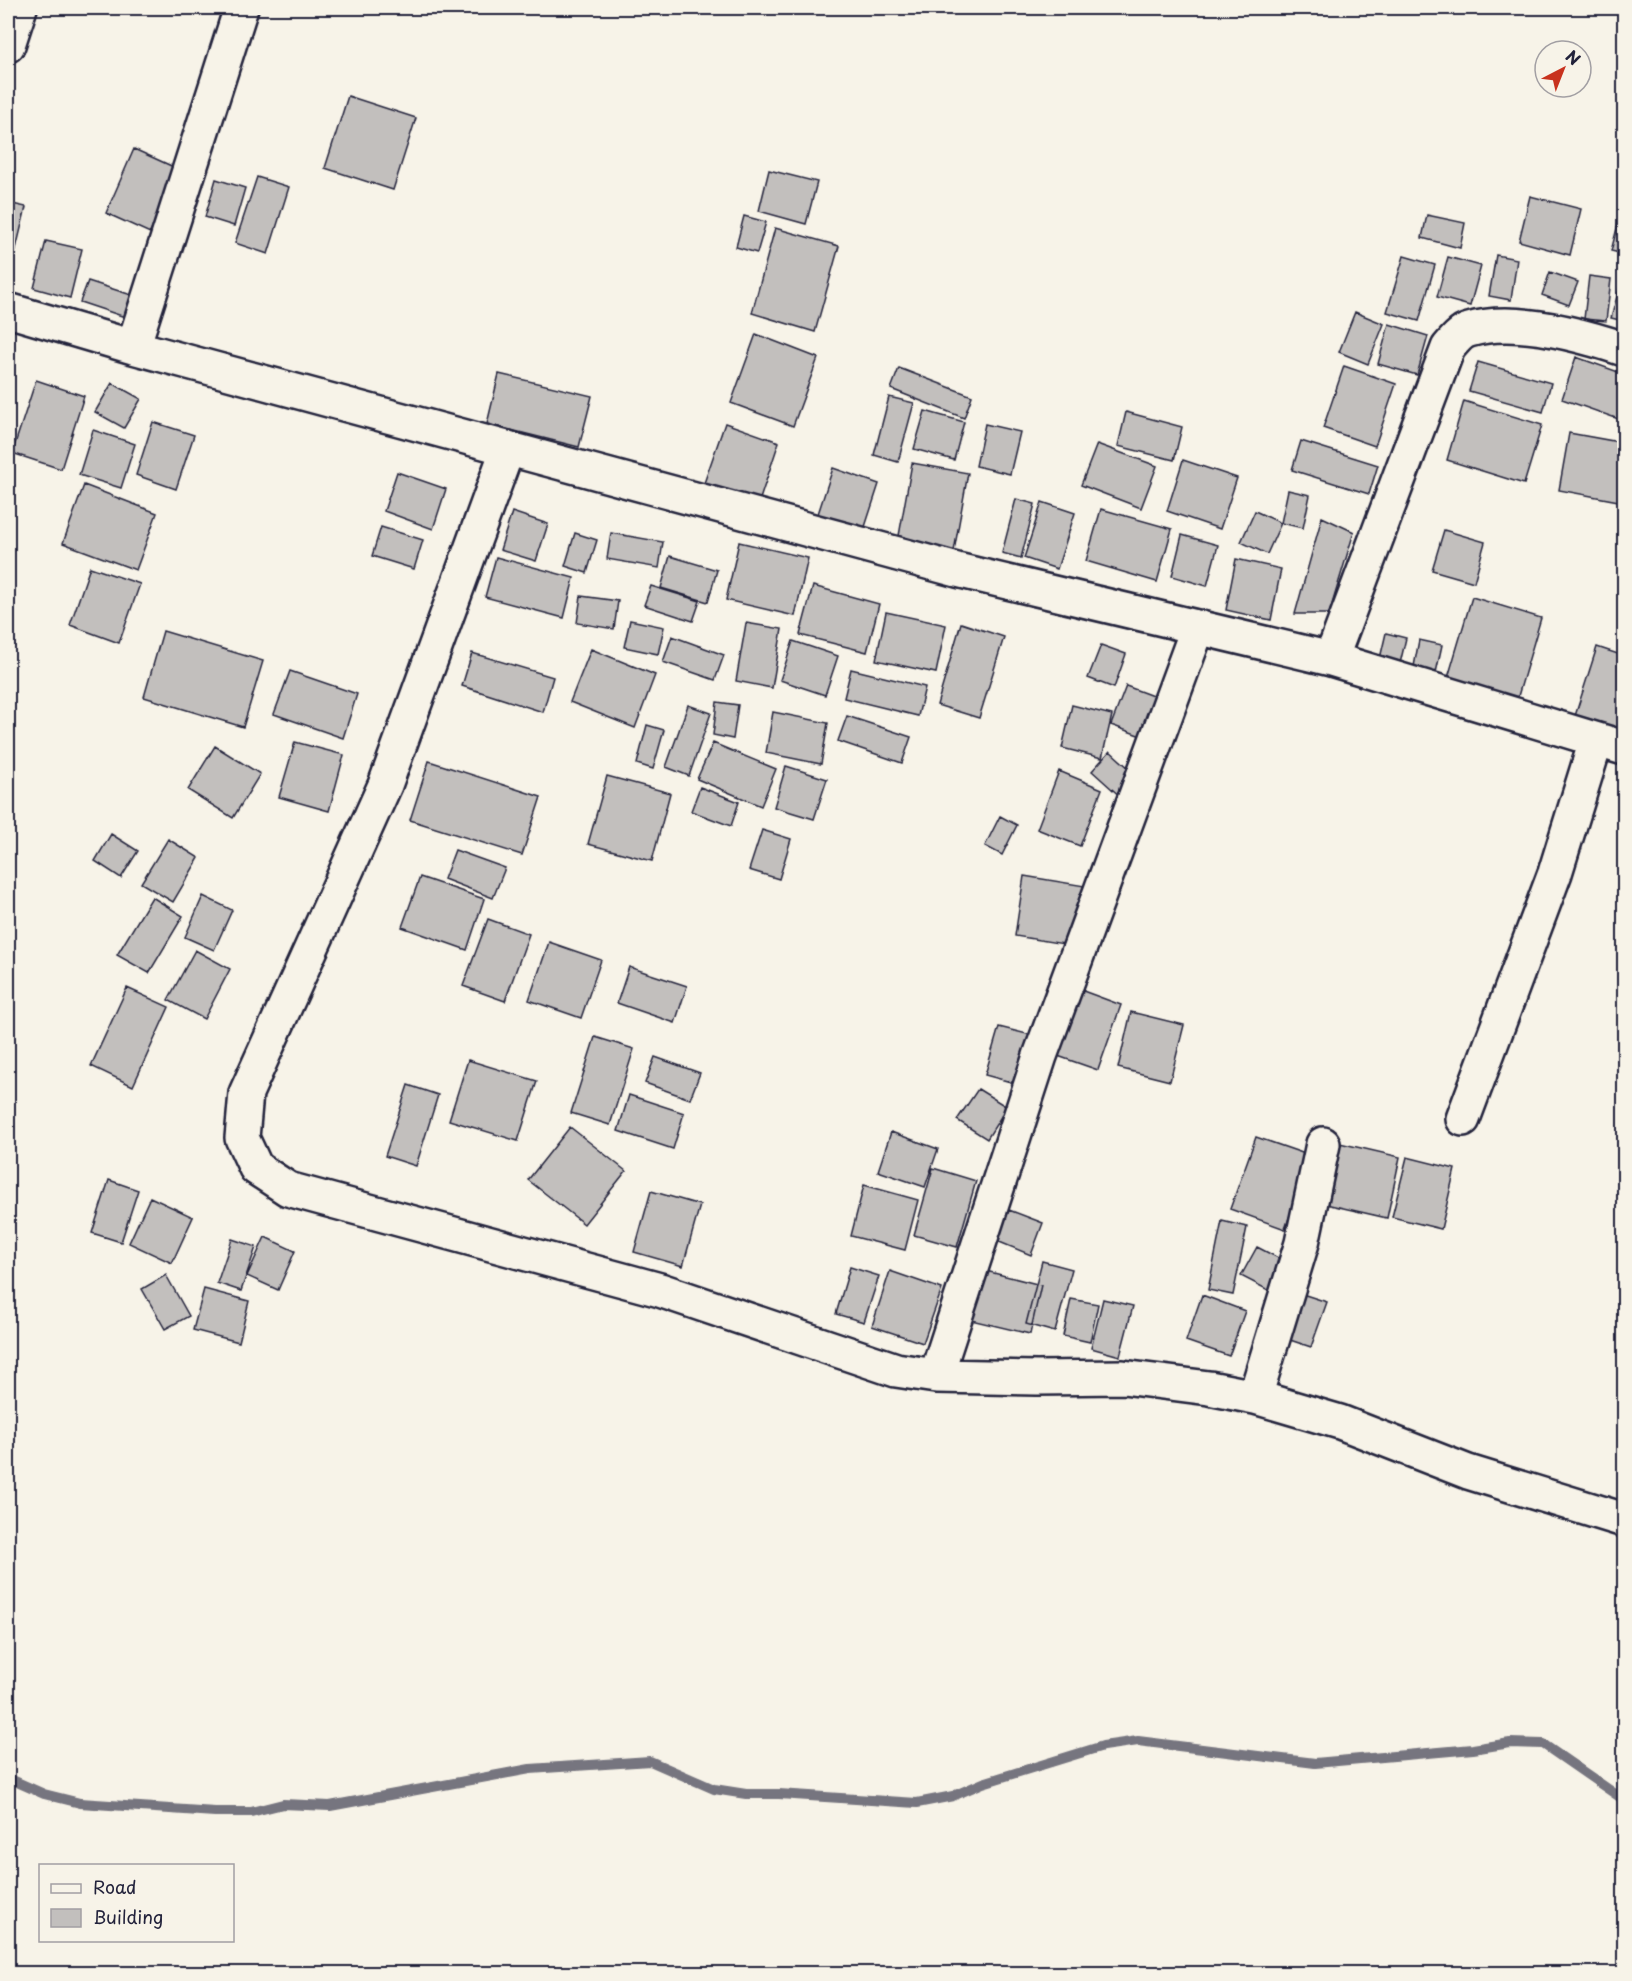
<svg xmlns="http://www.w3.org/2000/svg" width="1632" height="1981" font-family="'Playpen Sans',sans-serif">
<rect width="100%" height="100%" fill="#f7f3e8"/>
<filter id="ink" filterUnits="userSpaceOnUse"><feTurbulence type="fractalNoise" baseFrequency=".0167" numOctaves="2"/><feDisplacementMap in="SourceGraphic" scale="12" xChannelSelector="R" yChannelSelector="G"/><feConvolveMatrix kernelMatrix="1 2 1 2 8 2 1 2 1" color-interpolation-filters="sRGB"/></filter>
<g filter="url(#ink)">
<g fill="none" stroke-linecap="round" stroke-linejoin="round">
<path stroke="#76747f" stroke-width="10" d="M 8,1778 L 44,1794 L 80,1803 L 215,1812 L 251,1812 L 283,1804 L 330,1806 L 530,1769 L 650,1761 L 714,1789 L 746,1794 L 779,1794 L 917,1803 L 953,1796 L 983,1783 L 1103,1746 L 1138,1741 L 1315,1763 L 1473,1749 L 1510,1743 L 1543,1744 L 1624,1800"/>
</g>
<path fill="#c2bfbd" stroke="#22223b" stroke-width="1.5" d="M 348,96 L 416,118 L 393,190 L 325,168 Z
M 134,149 L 178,169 L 150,233 L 106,213 Z
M 769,170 L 817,182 L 806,224 L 759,211 Z
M 257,177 L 289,187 L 268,254 L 235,243 Z
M 216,179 L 245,188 L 234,226 L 205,217 Z
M 1530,196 L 1581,209 L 1570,255 L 1519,241 Z
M 8,203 L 26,207 L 10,274 L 8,273 Z
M 1621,213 L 1624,214 L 1624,254 L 1611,251 Z
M 1427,215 L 1465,223 L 1460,248 L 1422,238 Z
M 744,216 L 766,222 L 757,253 L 736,247 Z
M 775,228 L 839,246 L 815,332 L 752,313 Z
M 46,241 L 82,249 L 70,298 L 34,288 Z
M 1496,255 L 1517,259 L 1511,300 L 1489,296 Z
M 1404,256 L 1435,265 L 1419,321 L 1387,312 Z
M 1448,257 L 1481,266 L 1470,306 L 1437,297 Z
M 1550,272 L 1578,282 L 1569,305 L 1542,295 Z
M 1623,275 L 1624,275 L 1624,321 L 1611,318 Z
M 1589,276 L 1611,279 L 1606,321 L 1584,319 Z
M 88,281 L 147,300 L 140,322 L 80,302 Z
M 1355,312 L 1384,324 L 1368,364 L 1339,352 Z
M 1389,324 L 1428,336 L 1417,375 L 1378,364 Z
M 756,334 L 818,358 L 793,426 L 731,403 Z
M 1576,357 L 1624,374 L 1624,421 L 1562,399 Z
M 1478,362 L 1551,383 L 1543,412 L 1469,391 Z
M 1344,366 L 1396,384 L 1375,446 L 1323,428 Z
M 899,368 L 972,396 L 964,418 L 891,389 Z
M 499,374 L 592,396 L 579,447 L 487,424 Z
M 36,380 L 84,396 L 61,469 L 12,453 Z
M 112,383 L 141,399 L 124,428 L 95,412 Z
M 889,397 L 914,403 L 898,462 L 874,455 Z
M 1464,401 L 1542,425 L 1524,484 L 1447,460 Z
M 925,411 L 964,422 L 954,460 L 914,449 Z
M 1126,412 L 1182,427 L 1174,460 L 1118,446 Z
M 153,422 L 194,435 L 176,489 L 136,475 Z
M 725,423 L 779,442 L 758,505 L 703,486 Z
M 985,424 L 1020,432 L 1010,474 L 976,466 Z
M 93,430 L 135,444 L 121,488 L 79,475 Z
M 1569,433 L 1624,443 L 1624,502 L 1559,490 Z
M 1301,441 L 1378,465 L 1369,494 L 1292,470 Z
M 1097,444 L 1157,466 L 1141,508 L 1081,485 Z
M 1183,460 L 1237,478 L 1220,529 L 1167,511 Z
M 912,463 L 968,473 L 953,557 L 897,547 Z
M 833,468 L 879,484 L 861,539 L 815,523 Z
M 397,472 L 446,489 L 433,529 L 384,511 Z
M 84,485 L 157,513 L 136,570 L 63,543 Z
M 1288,490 L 1310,495 L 1303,528 L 1281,523 Z
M 1016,499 L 1035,504 L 1021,558 L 1002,553 Z
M 1042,502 L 1075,513 L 1057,569 L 1024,558 Z
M 1101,509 L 1172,529 L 1157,582 L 1086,561 Z
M 1255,511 L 1281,523 L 1267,554 L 1241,542 Z
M 512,512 L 548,524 L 536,561 L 500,550 Z
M 1322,517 L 1354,532 L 1329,614 L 1295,614 Z
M 381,527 L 423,540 L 414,569 L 372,556 Z
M 1444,530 L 1485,542 L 1474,582 L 1432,570 Z
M 575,533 L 597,540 L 587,573 L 565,566 Z
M 611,533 L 663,542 L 659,568 L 607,559 Z
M 1182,535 L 1218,545 L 1207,586 L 1172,576 Z
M 739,542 L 808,558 L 795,616 L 726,600 Z
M 670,556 L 717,570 L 708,602 L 661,588 Z
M 496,557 L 574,578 L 564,618 L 485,597 Z
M 1236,559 L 1281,569 L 1271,620 L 1226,610 Z
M 90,567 L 140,584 L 119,643 L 70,625 Z
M 651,586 L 700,601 L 693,621 L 644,605 Z
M 813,586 L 879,604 L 867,652 L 800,635 Z
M 581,596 L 618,601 L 614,629 L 577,623 Z
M 1472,597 L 1541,618 L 1516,703 L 1447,681 Z
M 886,612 L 946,625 L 936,673 L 876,660 Z
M 630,620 L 664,627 L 658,654 L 624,647 Z
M 746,623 L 782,629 L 772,688 L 736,681 Z
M 961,623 L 1004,637 L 979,718 L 937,705 Z
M 163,631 L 263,661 L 243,727 L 144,697 Z
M 1386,633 L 1406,638 L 1398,672 L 1378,667 Z
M 672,636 L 724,655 L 715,680 L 663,662 Z
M 1419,640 L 1442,645 L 1434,682 L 1412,677 Z
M 793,641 L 838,656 L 825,695 L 780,680 Z
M 1101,645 L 1126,654 L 1114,688 L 1088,678 Z
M 1597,647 L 1624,656 L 1624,732 L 1575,716 Z
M 591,649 L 655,675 L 635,728 L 570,702 Z
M 472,653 L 553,677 L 543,712 L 462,686 Z
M 851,669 L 925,687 L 918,716 L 844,698 Z
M 290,671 L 357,694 L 343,738 L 274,714 Z
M 1126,686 L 1166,701 L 1152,740 L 1111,725 Z
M 717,702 L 738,705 L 733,739 L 713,735 Z
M 688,705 L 711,713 L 689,776 L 666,767 Z
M 1072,705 L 1112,715 L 1102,758 L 1062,748 Z
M 773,712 L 828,723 L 821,764 L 766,753 Z
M 847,716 L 911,737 L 902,763 L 838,741 Z
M 647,725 L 664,730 L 653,769 L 637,764 Z
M 295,742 L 344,755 L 329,811 L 279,797 Z
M 713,743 L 776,769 L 761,806 L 697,779 Z
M 215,746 L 260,774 L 233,818 L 188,790 Z
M 1110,751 L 1141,779 L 1123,799 L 1092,771 Z
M 429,761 L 541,797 L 522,855 L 410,820 Z
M 786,766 L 827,779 L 814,819 L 774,807 Z
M 1059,771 L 1102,789 L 1080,846 L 1037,829 Z
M 607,776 L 670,793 L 652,861 L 588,844 Z
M 700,787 L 739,802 L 731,826 L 691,811 Z
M 1000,816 L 1017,825 L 1002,855 L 985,846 Z
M 762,830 L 791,839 L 779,879 L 749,870 Z
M 111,834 L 138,851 L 121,878 L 95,861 Z
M 168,839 L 199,858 L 173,902 L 141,883 Z
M 455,850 L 505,868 L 493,898 L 444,879 Z
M 1024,876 L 1085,886 L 1076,946 L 1015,936 Z
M 420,877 L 484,899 L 467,950 L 402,927 Z
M 203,896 L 232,910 L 214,950 L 185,937 Z
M 152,897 L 183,916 L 149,973 L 117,955 Z
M 488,919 L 529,934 L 505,1001 L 463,986 Z
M 549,942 L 601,960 L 581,1018 L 529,1000 Z
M 195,950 L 230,969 L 204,1019 L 168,1000 Z
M 629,967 L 687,986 L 675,1023 L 617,1003 Z
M 127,988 L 169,1007 L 133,1086 L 91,1066 Z
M 1075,988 L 1121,1005 L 1098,1070 L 1052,1054 Z
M 1131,1012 L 1184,1025 L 1170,1081 L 1118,1068 Z
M 999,1027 L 1035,1036 L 1022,1085 L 985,1075 Z
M 595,1037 L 634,1049 L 610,1125 L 571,1113 Z
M 655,1057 L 700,1073 L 690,1099 L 645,1083 Z
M 468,1060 L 537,1081 L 518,1141 L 449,1120 Z
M 408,1085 L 438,1095 L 416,1166 L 385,1156 Z
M 978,1089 L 1007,1107 L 987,1139 L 957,1120 Z
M 629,1095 L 684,1113 L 673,1149 L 618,1131 Z
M 570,1127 L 626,1171 L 584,1224 L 528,1180 Z
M 891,1132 L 938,1149 L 925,1187 L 878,1171 Z
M 1256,1137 L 1311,1156 L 1285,1229 L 1230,1209 Z
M 1331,1141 L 1400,1157 L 1387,1218 L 1317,1202 Z
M 1407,1157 L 1455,1169 L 1441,1229 L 1392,1217 Z
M 933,1168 L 976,1181 L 957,1247 L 914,1235 Z
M 109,1180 L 138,1190 L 121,1242 L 92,1233 Z
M 864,1185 L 918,1200 L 905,1250 L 851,1236 Z
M 651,1191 L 700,1205 L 683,1266 L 634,1252 Z
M 150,1197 L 193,1217 L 172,1263 L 129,1243 Z
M 1009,1210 L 1043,1223 L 1031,1255 L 997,1241 Z
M 1222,1221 L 1247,1227 L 1233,1295 L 1208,1290 Z
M 265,1237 L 295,1251 L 278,1290 L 247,1276 Z
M 232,1239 L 256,1247 L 241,1291 L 217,1283 Z
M 1257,1247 L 1288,1263 L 1272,1292 L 1241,1276 Z
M 1042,1261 L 1072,1269 L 1055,1332 L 1026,1324 Z
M 850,1267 L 879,1276 L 864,1322 L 836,1314 Z
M 982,1270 L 1041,1285 L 1030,1334 L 971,1320 Z
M 890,1271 L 942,1289 L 923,1343 L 872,1326 Z
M 166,1275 L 189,1316 L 165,1329 L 142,1289 Z
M 204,1289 L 249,1301 L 239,1342 L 193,1330 Z
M 1293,1291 L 1327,1302 L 1311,1347 L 1278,1336 Z
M 1202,1295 L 1245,1311 L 1229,1356 L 1186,1341 Z
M 1071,1299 L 1098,1304 L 1090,1342 L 1063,1336 Z
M 1103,1299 L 1133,1306 L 1120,1356 L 1091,1348 Z"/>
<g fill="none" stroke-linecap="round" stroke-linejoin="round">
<g stroke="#22223b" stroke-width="38">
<path id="street" d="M 8,45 L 20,8
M 8,310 L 133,347 L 957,570 L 1331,659 L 1624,748
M 133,347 L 241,8
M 508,448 L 385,785 L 246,1093 L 242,1138 L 256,1168 L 288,1189 L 660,1290 L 896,1370 L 936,1376 L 1037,1378 L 1123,1377 L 1209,1388 L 1255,1397 L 1340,1422 L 1468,1472 L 1624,1520
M 1331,659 L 1448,348 C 1453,342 1461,332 1469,330 C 1513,316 1582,335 1624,349
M 1463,1119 L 1555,873 L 1596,741
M 936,1376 L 1040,1056 L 1198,627
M 1255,1397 L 1302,1243 L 1323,1144"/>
</g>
<use href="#street" stroke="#f7f3e8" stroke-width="33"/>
</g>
</g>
<rect width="1632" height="1981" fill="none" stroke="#f7f3e8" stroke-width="30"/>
<rect x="15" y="15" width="1602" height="1951" fill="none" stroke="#22223b" stroke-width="2" filter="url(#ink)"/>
<rect x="39" y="1864" width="195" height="78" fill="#f7f3e8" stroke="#a29fa3" stroke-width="1.5"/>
<rect x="51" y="1884" width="30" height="9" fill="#f7f3e8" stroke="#a29fa3" stroke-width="1.5"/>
<text x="93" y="1894" font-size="18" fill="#22223b">Road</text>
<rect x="51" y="1909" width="30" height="18" fill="#c2bfbd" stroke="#a29fa3" stroke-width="1.5"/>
<text x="93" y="1924" font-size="18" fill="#22223b">Building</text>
<g transform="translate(1563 69) rotate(42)"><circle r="28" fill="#f7f3e8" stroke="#a29fa3" stroke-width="1.5"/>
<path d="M0-4.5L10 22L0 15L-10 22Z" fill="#c8321e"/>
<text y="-9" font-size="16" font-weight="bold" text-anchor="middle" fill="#22223b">N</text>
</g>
</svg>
